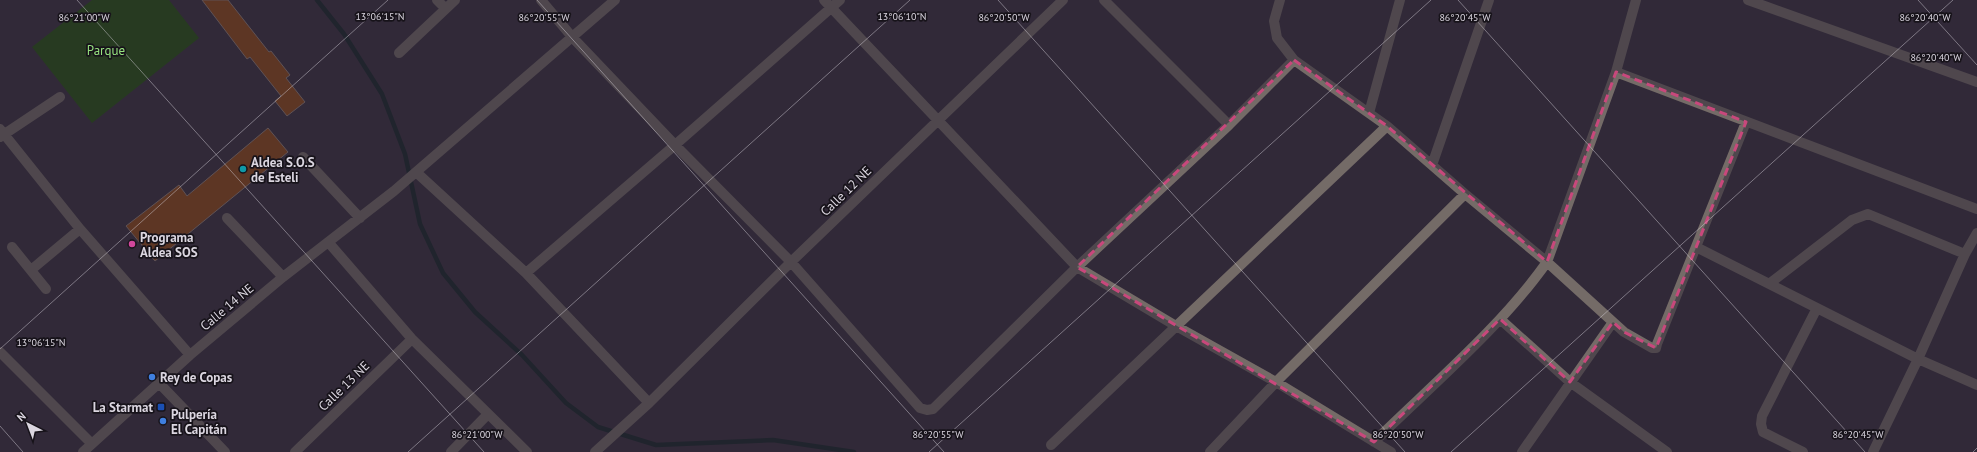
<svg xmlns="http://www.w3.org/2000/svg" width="1977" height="452" font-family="'PT Sans',sans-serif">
<rect width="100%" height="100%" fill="#312938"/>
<path fill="#1c4f05" d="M 92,0 L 169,0 L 199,38 L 92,123 L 32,47 Z"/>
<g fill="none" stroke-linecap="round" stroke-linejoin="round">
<path stroke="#0c1e20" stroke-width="4.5" d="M 317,0 L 344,34 L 382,94 L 405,154 L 420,224 L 443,273 L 475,312 L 522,355 L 566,403 L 598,427 L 656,445 L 773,440 L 854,452"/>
</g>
<path fill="#93450d" stroke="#968278" d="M 202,0 L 228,0 L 269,52 L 271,51 L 290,75 L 286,78 L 305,102 L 287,116 L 275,101 L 281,96 L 250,57 L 247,59 Z
M 268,128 L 288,152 L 155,261 L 126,226 L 179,185 L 187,196 Z"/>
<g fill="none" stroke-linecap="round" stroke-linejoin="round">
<path stroke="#746b67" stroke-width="10" d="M 437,0 L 445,8
M 541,0 L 573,38 L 675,145 L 791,262 L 920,408 L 927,410 L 933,409 L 1077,267 L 1229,125 L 1294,60
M 824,0 L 1077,267 L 1176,326 L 1276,382 L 1391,452
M 1104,0 L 1229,125
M 1280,0 L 1274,21 L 1277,38 L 1294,60 L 1387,126 L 1465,194 L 1547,262 L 1624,332 L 1652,348 L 1656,348 L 1657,344 L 1746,122
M 1748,0 L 1977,82
M 399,53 L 455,0
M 1616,72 L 1977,209
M 1369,113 L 1400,0
M 0,129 L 80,229 L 190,355
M 0,137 L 60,97
M 303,157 L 360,218
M 1432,165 L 1489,0
M 416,172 L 526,273 L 649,403
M 227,218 L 283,277
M 329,243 L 412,339 L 527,452
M 12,247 L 46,289
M 1696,247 L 1918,359 L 1977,385
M 31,270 L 80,229
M 526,273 L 675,145 L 840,0
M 1769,284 L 1852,220 L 1868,214 L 1965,254
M 1500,319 L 1570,382 L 1667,452
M 0,352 L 92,444
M 159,383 L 225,452
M 1374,442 C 1432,385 1501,327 1547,262 L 1616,72 L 1636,0
M 1051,445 L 1387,126
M 83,452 L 190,355 L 283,277 L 394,191 L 615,0
M 295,452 L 412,339
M 451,452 L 488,414
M 595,452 L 649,403 L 791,262 L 1063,0
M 1210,452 L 1276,382 L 1465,194
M 1522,452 L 1613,322
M 1803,452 L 1763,432 L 1761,424 L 1762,416 L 1817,308
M 1873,452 L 1918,359 L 1965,254 L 1977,233"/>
</g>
<path d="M0 0H1977V452H0ZM 1294,60 L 1387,126 L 1547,262 L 1616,72 L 1746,122 L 1656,348 L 1624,332 L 1613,322 L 1570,382 L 1500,319 L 1374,442 L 1077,267 Z" fill="#312938" fill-opacity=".55" fill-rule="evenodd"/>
<path fill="none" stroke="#c8487c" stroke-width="3" stroke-dasharray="8 5" stroke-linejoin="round" d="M 1294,60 L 1387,126 L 1547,262 L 1616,72 L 1746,122 L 1656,348 L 1624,332 L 1613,322 L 1570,382 L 1500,319 L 1374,442 L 1077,267 Z"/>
<path fill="none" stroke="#dbd6e0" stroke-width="1" stroke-opacity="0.45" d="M 77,0 L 484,452M 537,0 L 944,452M 998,0 L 1405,452M 1458,0 L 1865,452M 1918,0 L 1977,65M 0,349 L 388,0M 0,426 L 23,452M 408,452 L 910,0M 929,452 L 1431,0M 1451,452 L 1953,0M 1973,452 L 1977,448"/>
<circle fill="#0f9aa8" stroke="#17131a" stroke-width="1.5" cx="243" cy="169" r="4"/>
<circle fill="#d1479c" stroke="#17131a" stroke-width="1.5" cx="132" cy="244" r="4"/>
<g fill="#3f7fe0" stroke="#17131a" stroke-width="1.5">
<circle cx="152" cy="377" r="4"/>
<circle cx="163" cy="421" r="4"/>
</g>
<rect fill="#1a4fb4" stroke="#17131a" stroke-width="1.5" x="157" y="403" width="8" height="8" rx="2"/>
<g text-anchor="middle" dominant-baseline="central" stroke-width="3.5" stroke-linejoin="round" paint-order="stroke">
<g font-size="13" fill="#96e27f" stroke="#17131a">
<text x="106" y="50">Parque</text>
</g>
<g font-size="13" font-weight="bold" fill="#dbd6e0" stroke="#17131a" text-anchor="start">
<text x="251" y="162">Aldea S.O.S<tspan x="251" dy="15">de Esteli</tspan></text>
<text x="140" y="237">Programa<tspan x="140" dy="15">Aldea SOS</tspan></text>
<text x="160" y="377">Rey de Copas</text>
<text x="153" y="407" text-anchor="end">La Starmat</text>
<text x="171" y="414">Pulpería<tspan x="171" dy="15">El Capitán</tspan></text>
</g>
<g font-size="13" fill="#dbd6e0" stroke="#17131a">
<text transform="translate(846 191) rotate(-44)">Calle 12 NE</text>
<text transform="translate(227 307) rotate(-40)">Calle 14 NE</text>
<text transform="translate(344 386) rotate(-44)">Calle 13 NE</text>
</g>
</g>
<g font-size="10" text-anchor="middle" fill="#dbd6e0" stroke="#17131a" stroke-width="3.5" stroke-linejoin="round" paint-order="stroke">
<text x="380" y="20">13°06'15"N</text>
<text x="902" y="20">13°06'10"N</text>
<text x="84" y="21">86°21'00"W</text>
<text x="544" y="21">86°20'55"W</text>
<text x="1465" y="21">86°20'45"W</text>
<text x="1925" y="21">86°20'40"W</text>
<text x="1004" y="21">86°20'50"W</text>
<text x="1936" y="61">86°20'40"W</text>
<text x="41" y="346">13°06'15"N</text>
<text x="477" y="438">86°21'00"W</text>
<text x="938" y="438">86°20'55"W</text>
<text x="1398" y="438">86°20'50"W</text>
<text x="1858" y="438">86°20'45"W</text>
</g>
<g transform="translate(28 424) rotate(318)" stroke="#17131a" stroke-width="3" paint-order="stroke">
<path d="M0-3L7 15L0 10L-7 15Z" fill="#dbd6e0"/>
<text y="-6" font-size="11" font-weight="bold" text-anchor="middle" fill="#dbd6e0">N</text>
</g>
</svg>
